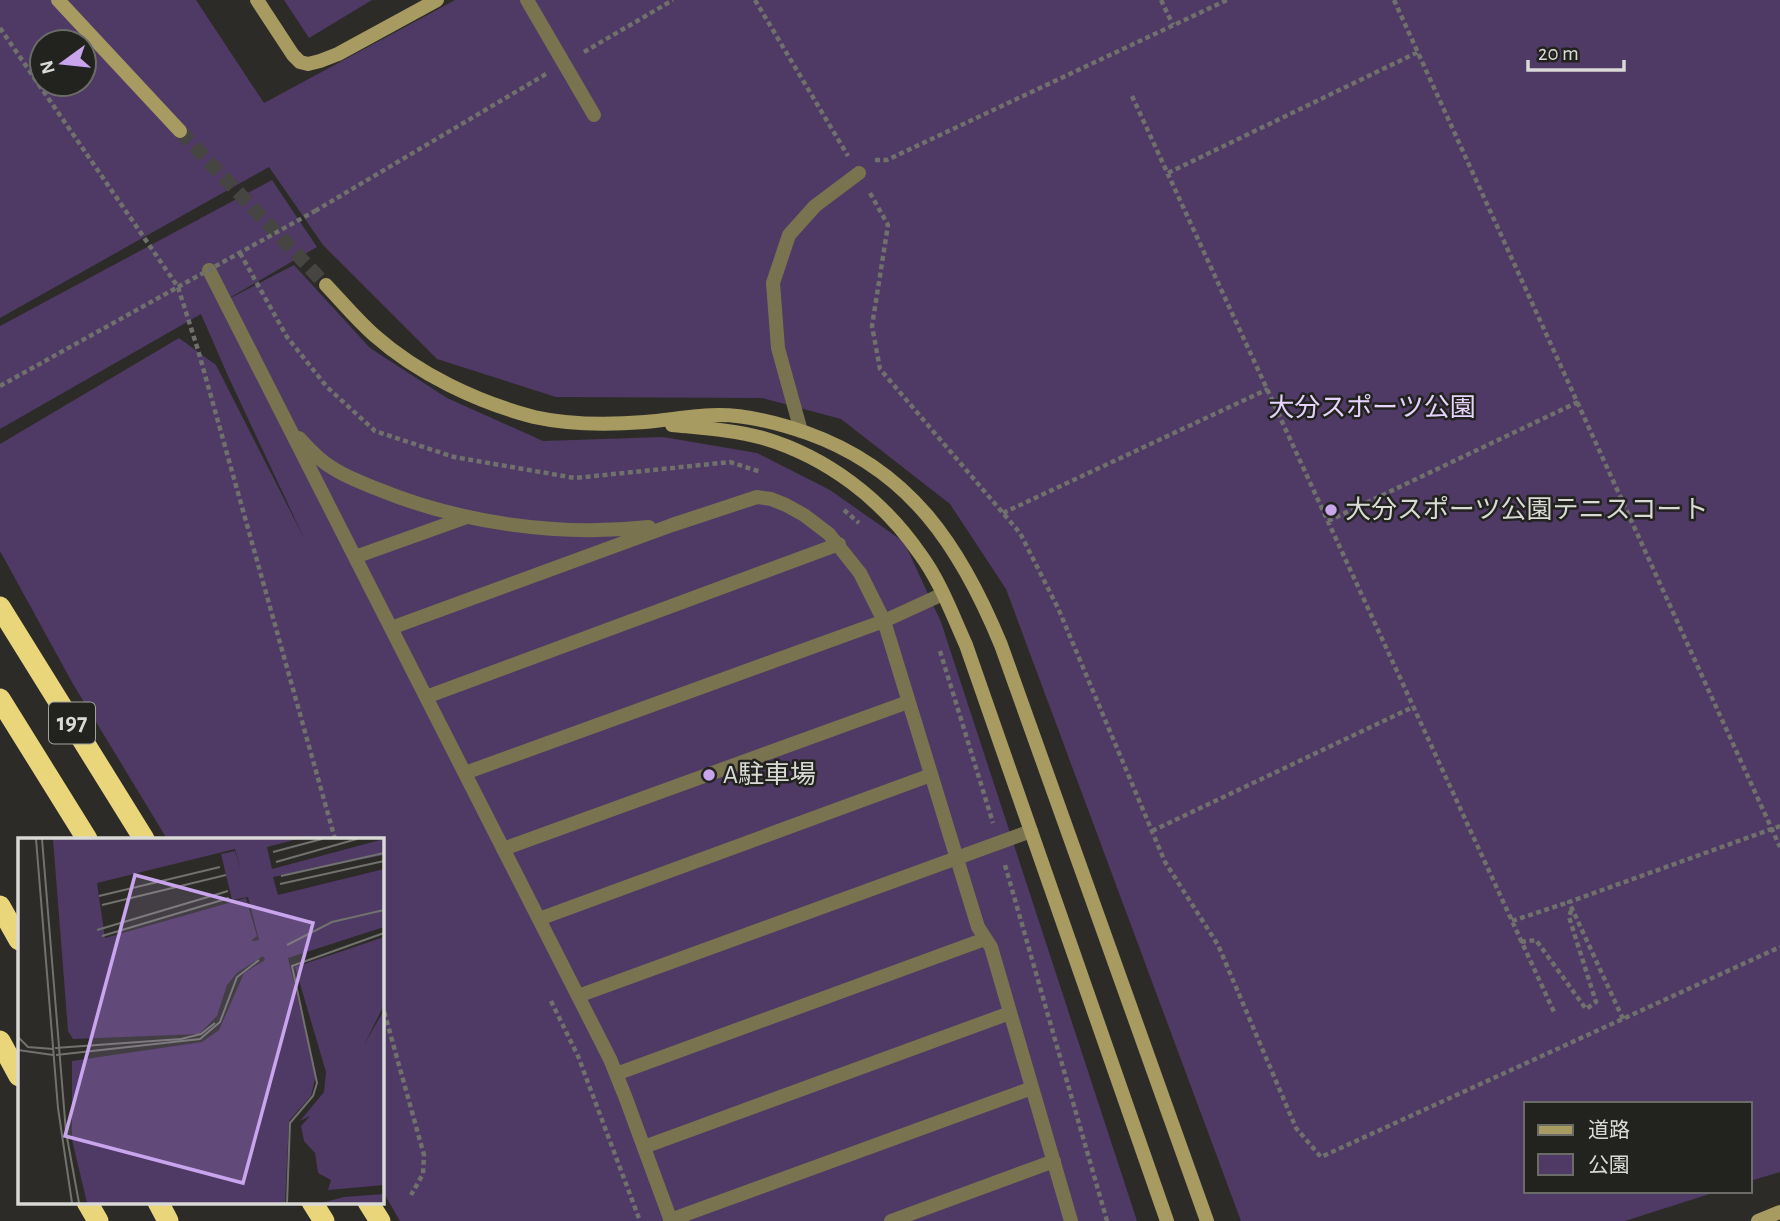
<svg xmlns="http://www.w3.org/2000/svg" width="1780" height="1221" font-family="'Alegreya Sans','Noto Sans JP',sans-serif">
<rect width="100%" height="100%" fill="#2c2b27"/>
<path fill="#4f3965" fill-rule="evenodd" d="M 0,0 L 196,0 L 264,103 L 455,0 L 1780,0 L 1780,1172 L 1750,1181 L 1750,1104 L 1526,1104 L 1526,1191 L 1719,1191 L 1625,1221 L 1241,1221 L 1006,589 L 950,504 L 841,419 L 762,398 L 556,397 L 437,359 L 323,245 L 269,167 L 0,318 ZM 42,42 L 84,42 L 84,84 L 42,84 Z
M 284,0 L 372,0 L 309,38 Z
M 272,180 L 317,247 L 219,304 L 294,265 L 370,348 L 447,398 L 543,441 L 663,437 L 757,453 L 830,490 L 904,542 L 941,622 L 1137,1221 L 400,1221 L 382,1190 L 382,839 L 167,839 L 73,684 L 0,551 L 0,444 L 179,338 L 216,365 L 304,538 L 228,376 L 201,314 L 0,429 L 0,326 Z"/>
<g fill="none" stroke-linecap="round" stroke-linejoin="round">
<path stroke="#464541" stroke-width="14" stroke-dasharray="14 7" stroke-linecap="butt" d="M 180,131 L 326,285"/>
<path stroke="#70706c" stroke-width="4.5" stroke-dasharray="5 3.5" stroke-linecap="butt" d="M 755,0 L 848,156
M 1161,0 L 1173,25
M 1394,0 L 1780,847
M 0,28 L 178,287 L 198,350 L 335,839
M 584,52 L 673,0
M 1132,96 L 1554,1012
M 875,160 L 887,160 L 1227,0
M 1168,173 L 1418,52
M 870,193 L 888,225 L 872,326 L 880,369 L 1020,533 L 1058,608 L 1165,862 L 1218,945 L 1296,1128 L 1321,1157 L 1780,947
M 315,211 L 546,74
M 240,253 L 287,337 L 327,387 L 375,431 L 454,457 L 575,478 L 730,462 L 761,472
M 0,386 L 178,287
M 844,510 L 859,523
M 1003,513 L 1268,389
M 1328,521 L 1578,402
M 940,651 L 993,823
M 1152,831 L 1413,707
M 1005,865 L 1107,1221
M 1512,921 L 1569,902
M 1521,942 L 1536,940 L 1586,1009 L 1596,1002 L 1569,917 L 1572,908
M 551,1001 L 578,1056 L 640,1221
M 382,1004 L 424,1155 L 423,1174 L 411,1195
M 1623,1019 L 1569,902 L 1780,826"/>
<path stroke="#7a734f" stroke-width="14" d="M 527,0 L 594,115
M 209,270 L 610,1059 L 625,1096 L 671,1221
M 801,431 L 778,348 L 773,283 L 789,235 L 815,206 L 859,173
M 299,438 C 308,448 319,460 331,467 C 344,476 360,482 375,488 C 459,523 558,537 649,527
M 355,557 L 467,517
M 391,628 L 672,525 L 757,497 L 771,499 L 786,505 L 804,515 L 829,534 L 860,573 L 884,621 L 978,927 L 991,947 L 1071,1221
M 426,697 L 839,544
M 465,773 L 884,621 L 943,594
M 503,849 L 908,702
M 539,919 L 931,775
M 578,996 L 1031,831
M 616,1074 L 985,939
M 644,1147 L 1010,1013
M 670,1220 L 1032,1088
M 891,1221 L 1054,1161"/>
<path stroke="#a79b61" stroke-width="14" d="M 58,0 L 180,131
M 257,0 L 293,55 L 300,62 L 308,64 L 320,61 L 338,54 L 437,0
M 326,285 C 342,302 357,320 374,335 C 418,374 477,402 534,417 C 570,425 608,425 645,422 C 670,420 694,415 719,415 C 749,415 778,423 807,433 C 911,470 961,548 1001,645 L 1207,1221
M 672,425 C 702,428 734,430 763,438 C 827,457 882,499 920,554 C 940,581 952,614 966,645 L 1167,1221
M 1758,1221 L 1780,1212"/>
<path stroke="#e9d67a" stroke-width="21" d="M 0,607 L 144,839
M 0,699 L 87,839
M 0,906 L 19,940
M 0,1041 L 19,1076
M 87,1202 L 98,1221
M 158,1202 L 168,1221
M 312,1202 L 324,1221
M 368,1202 L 380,1221"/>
<path stroke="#70706c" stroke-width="4.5" stroke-dasharray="5 3.5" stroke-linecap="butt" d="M 178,287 L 315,211"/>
</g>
<g fill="#c9a5ee" stroke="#22221e" stroke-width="2.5">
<circle cx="1331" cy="510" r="7"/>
<circle cx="709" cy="775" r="7"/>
</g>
<g text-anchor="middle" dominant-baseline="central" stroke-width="5" stroke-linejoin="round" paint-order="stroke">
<rect fill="#22221e" stroke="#a2a29f" stroke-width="2" x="49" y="702.5" width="46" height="41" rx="5"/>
<g font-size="24" font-weight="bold" fill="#d9d9d6">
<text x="72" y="723">197</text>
</g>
<g font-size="26" fill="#e5d3fb" stroke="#22221e">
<text x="1372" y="408">大分スポーツ公園</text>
</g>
<g font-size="26" fill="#d9d9d6" stroke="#22221e" text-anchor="start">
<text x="1345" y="510">大分スポーツ公園テニスコート</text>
<text x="723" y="775">A駐車場</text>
</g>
</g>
<g transform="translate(18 838)">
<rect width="366" height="366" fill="#2c2b27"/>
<path d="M 35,1 L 280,1 L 249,9 L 254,31 L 366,1 L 366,17 L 255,39 L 260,57 L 366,31 L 366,89 L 270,120 L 298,236 L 293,258 L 271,283 L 267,365 L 69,365 L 54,302 L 54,223 L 184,204 L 201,192 L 226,135 L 247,122 L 245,118 L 219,135 L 209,147 L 199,178 L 181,196 L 55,201 L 50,193 ZM 217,11 L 223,32 L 217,13 L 203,16 L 214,62 L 230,59 L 241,102 L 233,103 L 239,98 L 228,60 L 87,100 L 79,45 ZM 366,99 L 366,167 L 346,207 L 366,172 L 366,347 L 310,352 L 313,342 L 300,335 L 297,315 L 286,303 L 283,288 L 292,278 L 282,283 L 306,254 L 308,234 L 277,129 ZM 366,356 L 366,365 L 303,365 L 326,359 Z" fill="#4f3965" fill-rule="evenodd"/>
<path fill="none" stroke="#71716d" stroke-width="2" d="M 18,1 L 40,270 L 54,365M 24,1 L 48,294 L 61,365M 255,14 L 304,1M 258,24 L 339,1M 263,38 L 366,15M 262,46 L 366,23M 81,58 L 202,29M 84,67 L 208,37M 79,92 L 210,53M 84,98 L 211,60M 269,107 L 314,84 L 366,72M 0,199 L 10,209 L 35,211M 37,210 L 163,201 L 183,196 L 197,185M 0,212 L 35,217M 38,217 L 182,201 L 202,184 L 219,139 L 241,122M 269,365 L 272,285 L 295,258 L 299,245 L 274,128 L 366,95"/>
<path fill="#c9a5ee" fill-opacity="0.15" stroke="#c9a5ee" stroke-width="3.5" d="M 117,37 L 295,85 L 225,345 L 47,298 Z"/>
<rect width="366" height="366" fill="none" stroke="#d9d9d6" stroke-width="3.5"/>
</g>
<rect x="1524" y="1102" width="228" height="91" fill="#22221e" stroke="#6b6b68" stroke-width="2"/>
<rect x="1538" y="1125" width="35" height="10" fill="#a79b61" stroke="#6b6b68" stroke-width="2"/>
<text x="1588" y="1137" font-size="21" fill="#d9d9d6">道路</text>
<rect x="1538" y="1154" width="35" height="21" fill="#4f3965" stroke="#6b6b68" stroke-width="2"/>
<text x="1588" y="1172" font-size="21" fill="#d9d9d6">公園</text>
<g transform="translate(63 63) rotate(255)"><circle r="33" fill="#22221e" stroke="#6b6b68" stroke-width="2"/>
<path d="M0-5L12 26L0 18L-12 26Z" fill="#c9a5ee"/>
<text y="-10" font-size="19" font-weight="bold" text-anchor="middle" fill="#d9d9d6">N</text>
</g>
<path d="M1528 60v10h96v-10" fill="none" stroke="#d9d9d6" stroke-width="3.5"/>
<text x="1538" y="60" font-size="21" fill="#d9d9d6" stroke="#22221e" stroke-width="5" paint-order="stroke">20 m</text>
</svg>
